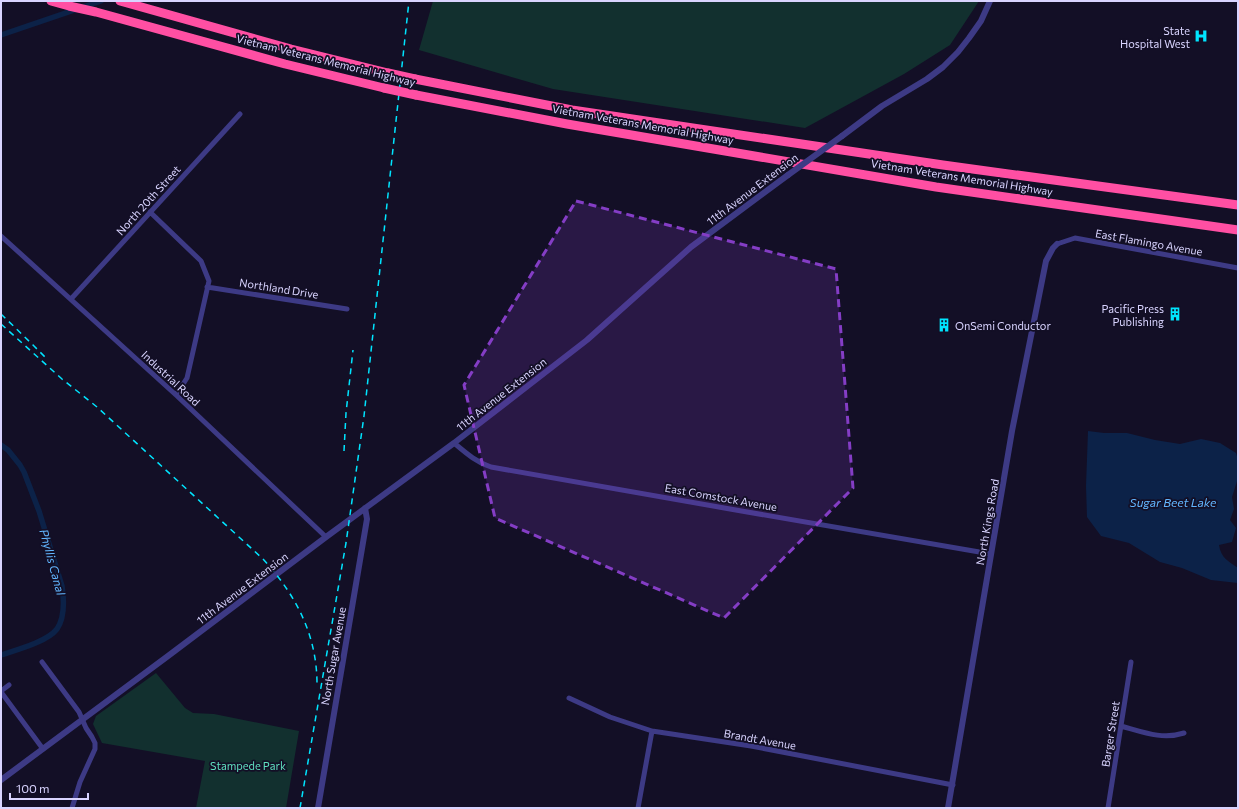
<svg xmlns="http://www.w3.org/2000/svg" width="1239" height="809" font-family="Commissioner,sans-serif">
<rect width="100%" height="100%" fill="#130f26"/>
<path fill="#12302f" d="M 433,1 L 979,1 L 950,45 L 904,74 L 805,128 L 553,89 L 419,50 Z
M 156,673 L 185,708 L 193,713 L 214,714 L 299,731 L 286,808 L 196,808 L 205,761 L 102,743 L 93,724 L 96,716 Z"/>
<path fill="#0c2248" d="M 1088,431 L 1104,433 L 1127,433 L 1155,440 L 1180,444 L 1201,439 L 1220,443 L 1236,453 L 1238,460 L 1238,478 L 1232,497 L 1234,509 L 1230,520 L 1236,528 L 1232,542 L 1219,545 C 1221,558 1228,561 1238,568 L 1238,583 L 1211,580 L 1182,568 L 1160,562 L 1129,543 L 1101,536 L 1087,517 L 1086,486 Z"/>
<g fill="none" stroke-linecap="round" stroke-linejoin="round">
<path stroke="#0c2248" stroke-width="5.5" d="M 1,35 L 101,1
M 1,445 L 8,450 L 20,465 L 24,472 L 39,511 L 62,586 C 64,599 65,617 57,629 C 47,642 16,650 1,655"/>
<path stroke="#3d3a85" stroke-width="5" d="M 150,212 L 201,261 L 209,281 L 187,378 L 176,395
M 1,236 L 176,395 L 326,537
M 1057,244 L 1075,238 L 1238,268
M 207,287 L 347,309
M 71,299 L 240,114
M 454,443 C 466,453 476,462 491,467 C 657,497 825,525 991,554
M 42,662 L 79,712 L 86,728 L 92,737 L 95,743 L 95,749 L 80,782 L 72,808
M 1,691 L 9,685
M 1,692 L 43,749
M 569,698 L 610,717 L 652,731 L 751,746 L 953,785
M 1121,726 C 1143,732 1162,740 1184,733
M 638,808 L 652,731
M 1108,808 L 1131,662"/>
<path stroke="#3d3a85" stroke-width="6" d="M 842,136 L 882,106 L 927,79 L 943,67 L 958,52 L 969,38 L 981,21 L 990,1
M 1,780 L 168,656 L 326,537 L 454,443 L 587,340 L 691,247 L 788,175
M 318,808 L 367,519 L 365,508
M 948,808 L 1012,431 L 1046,261 L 1053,248 L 1057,244"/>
<path stroke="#ff4fa3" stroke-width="9" d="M 51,1 L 69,6 L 96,12 L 285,64 L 384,88
M 120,1 L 291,49 L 388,73
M 415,79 L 572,110 L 943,165 L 1238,205
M 416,95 L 567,124 L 936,187 L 1238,230"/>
<path stroke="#00e5ff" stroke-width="1.5" stroke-dasharray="6 5" stroke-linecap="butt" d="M 1,314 L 33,345 L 47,359
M 1,324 L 62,379 L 97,407 L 263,559 C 296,595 317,635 317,684
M 344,451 L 346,413 L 353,350
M 300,808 L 346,543 L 364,416 L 409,1"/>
<path stroke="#3d3a85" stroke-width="6" d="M 788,175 L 842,136"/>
<path stroke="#ff4fa3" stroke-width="9" d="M 388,73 L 415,79
M 384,88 L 416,95"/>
</g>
<path fill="#843dc5" fill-opacity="0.2" stroke="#843dc5" stroke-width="3" stroke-dasharray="8 5" stroke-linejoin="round" d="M 576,201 L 836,269 L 853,488 L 724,618 L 495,518 L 464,385 Z"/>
<defs>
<g id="hospital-bare" transform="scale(1.08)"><path d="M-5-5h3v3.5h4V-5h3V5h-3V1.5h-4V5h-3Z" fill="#00e5ff" stroke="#130f26" stroke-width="2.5" paint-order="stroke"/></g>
<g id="building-bare" transform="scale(1.08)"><path d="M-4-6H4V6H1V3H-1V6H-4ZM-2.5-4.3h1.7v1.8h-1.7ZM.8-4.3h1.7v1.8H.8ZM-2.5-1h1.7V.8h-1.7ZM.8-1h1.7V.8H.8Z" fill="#00e5ff" stroke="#130f26" stroke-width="2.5" paint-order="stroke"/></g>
</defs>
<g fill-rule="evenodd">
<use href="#hospital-bare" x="1201" y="36"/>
<use href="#building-bare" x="1175" y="314"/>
<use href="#building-bare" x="944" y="325"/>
</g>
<g text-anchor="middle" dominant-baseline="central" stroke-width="3.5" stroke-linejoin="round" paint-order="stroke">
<g font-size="11" fill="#d9d4ff" stroke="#130f26" text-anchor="end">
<text x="1190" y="30">State<tspan x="1190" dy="13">Hospital West</tspan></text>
<text x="1164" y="308">Pacific Press<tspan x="1164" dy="13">Publishing</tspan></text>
<text x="955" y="325" text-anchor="start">OnSemi Conductor</text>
</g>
<g font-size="11" fill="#d9d4ff" stroke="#130f26">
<text transform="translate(326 60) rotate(14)">Vietnam Veterans Memorial Highway</text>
<text transform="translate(643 124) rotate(10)">Vietnam Veterans Memorial Highway</text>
<text transform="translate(962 177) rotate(9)">Vietnam Veterans Memorial Highway</text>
<text transform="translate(752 189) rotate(-37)">11th Avenue Extension</text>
<text transform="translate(148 200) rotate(-48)">North 20th Street</text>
<text transform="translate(1149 242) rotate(10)">East Flamingo Avenue</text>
<text transform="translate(279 288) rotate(9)">Northland Drive</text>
<text transform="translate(171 378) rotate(43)">Industrial Road</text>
<text transform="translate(501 394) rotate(-38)">11th Avenue Extension</text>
<text transform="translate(721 497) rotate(10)">East Comstock Avenue</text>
<text transform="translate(987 522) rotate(-80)">North Kings Road</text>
<text transform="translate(242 588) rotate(-37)">11th Avenue Extension</text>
<text transform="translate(333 656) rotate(-80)">North Sugar Avenue</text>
<text transform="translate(1110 734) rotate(-81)">Barger Street</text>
<text transform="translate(760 739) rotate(10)">Brandt Avenue</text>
</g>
<g font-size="11" fill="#5fe0c0" stroke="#130f26">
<text x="248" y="765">Stampede Park</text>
</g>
<g font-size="12" font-style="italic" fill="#62b6ff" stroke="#130f26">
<text x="1173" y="502">Sugar Beet Lake</text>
<text transform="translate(53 562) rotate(75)">Phyllis Canal</text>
</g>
</g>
<rect width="1239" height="809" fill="none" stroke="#d9d4ff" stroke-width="4"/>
<path d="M10 793v6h78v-6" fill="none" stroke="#d9d4ff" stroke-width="2"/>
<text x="16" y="793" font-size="12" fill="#d9d4ff" stroke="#130f26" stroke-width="3" paint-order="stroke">100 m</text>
</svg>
